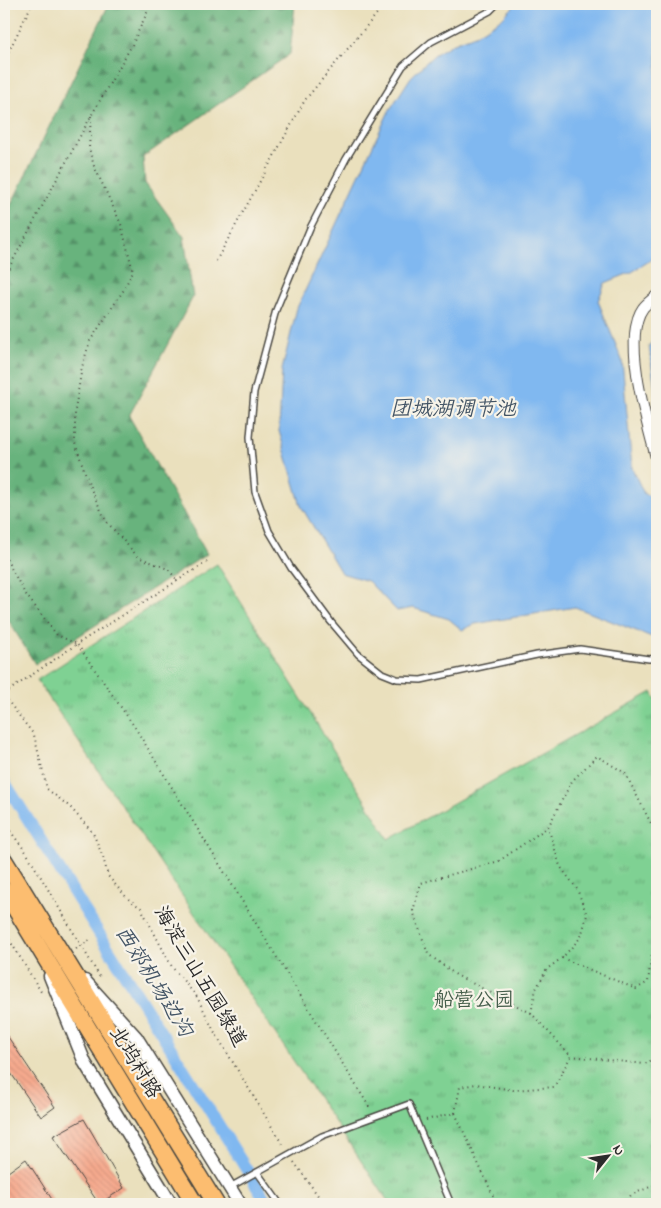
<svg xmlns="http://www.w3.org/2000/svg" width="661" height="1208" font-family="'Indie Flower','LXGW WenKai TC',sans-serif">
<defs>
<pattern id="grass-tufts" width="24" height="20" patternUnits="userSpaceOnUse" patternTransform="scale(1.25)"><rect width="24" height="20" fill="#7fd193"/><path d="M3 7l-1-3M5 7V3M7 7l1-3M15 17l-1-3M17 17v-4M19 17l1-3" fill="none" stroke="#68aa78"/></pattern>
<pattern id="forest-firs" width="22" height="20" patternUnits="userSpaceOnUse" patternTransform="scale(1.25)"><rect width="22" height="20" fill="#67b37d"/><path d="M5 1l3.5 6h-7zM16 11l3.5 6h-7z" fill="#559267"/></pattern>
<pattern id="building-back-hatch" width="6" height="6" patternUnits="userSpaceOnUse" patternTransform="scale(1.25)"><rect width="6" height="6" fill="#f6aa8e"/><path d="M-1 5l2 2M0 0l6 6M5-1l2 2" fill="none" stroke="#d3927b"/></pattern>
</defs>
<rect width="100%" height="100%" fill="#f7f3e8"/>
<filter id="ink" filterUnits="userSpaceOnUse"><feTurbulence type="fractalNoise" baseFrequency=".02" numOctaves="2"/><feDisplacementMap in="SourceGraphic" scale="10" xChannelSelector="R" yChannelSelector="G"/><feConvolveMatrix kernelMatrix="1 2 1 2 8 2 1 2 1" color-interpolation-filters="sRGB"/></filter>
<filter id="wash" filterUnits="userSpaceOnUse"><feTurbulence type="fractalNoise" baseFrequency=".0096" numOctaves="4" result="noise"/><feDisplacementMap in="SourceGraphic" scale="20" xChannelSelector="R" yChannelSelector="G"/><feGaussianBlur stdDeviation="1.12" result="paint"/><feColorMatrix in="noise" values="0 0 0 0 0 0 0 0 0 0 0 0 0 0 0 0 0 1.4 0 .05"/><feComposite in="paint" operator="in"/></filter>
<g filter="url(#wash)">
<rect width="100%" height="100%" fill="#eae0bd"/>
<path fill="url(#grass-tufts)" stroke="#557e5f" d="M 217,564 L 389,839 L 652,692 L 657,701 L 657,1204 L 390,1204 L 37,680 Z"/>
<path fill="url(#forest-firs)" stroke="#496f54" d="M 109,4 L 295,4 L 290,54 L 143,157 L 145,183 L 184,237 L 193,297 L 129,416 L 207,554 L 35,664 L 4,613 L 4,219 Z"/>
<path fill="#80b8f0" stroke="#56728e" d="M 516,4 L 657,4 L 657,256 L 632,272 L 605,283 L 598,301 L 622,360 L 632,468 L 644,494 L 657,498 L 657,639 L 575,607 L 475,624 L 462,630 L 449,619 L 413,608 L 397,611 L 368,581 L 341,573 L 301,506 L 279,431 L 282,370 L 297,308 L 389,111 L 411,77 L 434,55 L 454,43 L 475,35 L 501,19 Z
M 657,335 L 657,404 L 649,346 Z"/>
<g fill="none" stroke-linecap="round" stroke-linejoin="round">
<path stroke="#80b8f0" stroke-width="12" d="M 4,7 L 5,4
M 4,781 L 268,1204"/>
</g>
<g id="blocks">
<path fill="url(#building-back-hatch)" d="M 4,1031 L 55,1107 L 41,1117 L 4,1063 Z
M 84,1119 L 124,1188 L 99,1204 L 53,1136 Z
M 26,1159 L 55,1204 L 4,1204 L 4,1175 Z"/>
</g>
</g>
<g filter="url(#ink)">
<use href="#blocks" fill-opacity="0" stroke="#484641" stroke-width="1"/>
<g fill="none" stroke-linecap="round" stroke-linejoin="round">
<g stroke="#484641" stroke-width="8">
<path id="service" d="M 497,4 L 490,11 L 431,42 L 403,66 L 346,159 L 310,228 L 276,310 L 254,392 L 250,437 L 255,492 L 269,531 L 291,568 L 331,622 L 358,654 L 382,673 L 397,679 L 421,680 L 537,655 L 580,649 L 649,659 L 657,658
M 257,1172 L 280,1204
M 230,1187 L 322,1136 L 409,1104 L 451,1204"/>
</g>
<g stroke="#484641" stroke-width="12">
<path id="minor" d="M 657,295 C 653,299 647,303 643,308 C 621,338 648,427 657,461"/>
</g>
<g stroke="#484641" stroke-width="15">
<path id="tertiary" d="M 50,976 L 85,1063 L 171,1204
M 85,981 L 136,1037 L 240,1204"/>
</g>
<g stroke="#484641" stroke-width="19">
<path id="primary" d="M 4,860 L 216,1204
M 4,890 L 195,1204"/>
</g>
<path stroke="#484641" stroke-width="2" stroke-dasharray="1 4" stroke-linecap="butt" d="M 4,61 L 32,4
M 91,116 L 89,148 L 94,166 L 121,224 L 133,271 L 123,291 L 90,341 L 82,367 L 75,410 L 75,443 L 90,487 L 106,521 L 138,557 L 168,569 L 178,581
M 216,261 L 305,100 L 385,4
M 4,277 L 91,116 L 132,45 L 151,4
M 4,555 L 24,592 L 57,635 L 77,644 L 4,694
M 207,562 L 77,644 L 134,726 L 370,1108
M 4,696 L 34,735 L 47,789 L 70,807 L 93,833 L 103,857 L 108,876 L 127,898 L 141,908 L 172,967 L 197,997 L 214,1031 L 284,1147
M 4,823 L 26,852 L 101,979
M 4,931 L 43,995
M 76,949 L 90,940
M 562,958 L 636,989 L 648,982 L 652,952 L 657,948
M 531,1013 L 536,989 L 547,969 L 562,958 L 581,937 L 587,915 L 577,889 L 560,866 L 548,827
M 571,1056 L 645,1064 L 657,1057
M 455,1113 L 460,1087 L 476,1084 L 513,1090 L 554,1087 L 571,1056 L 531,1013 L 456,975 L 428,954 L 413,911 L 421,883 L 499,861 L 548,827 L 572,781 L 597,756 L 625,773 L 654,829 L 657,832
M 426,1120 L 455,1113 L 497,1204
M 294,1162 L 324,1204
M 624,1204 L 631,1195 L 657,1184"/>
<use href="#service" stroke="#fff" stroke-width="5"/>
<use href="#minor" stroke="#fff" stroke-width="10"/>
<use href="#tertiary" stroke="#fff" stroke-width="12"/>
<use href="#primary" stroke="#fcbd6f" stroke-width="16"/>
</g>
</g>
<g text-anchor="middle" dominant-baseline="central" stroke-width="4.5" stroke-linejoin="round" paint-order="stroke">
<g font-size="20" fill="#2b2b2b" stroke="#f7f3e8">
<text transform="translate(199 977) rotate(59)">海淀三山五园绿道</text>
<text transform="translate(134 1063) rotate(59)">北坞村路</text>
</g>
<g font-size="20" fill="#445d4a" stroke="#f7f3e8">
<text x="474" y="1001">船营公园</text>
</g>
<g font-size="21" font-style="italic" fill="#456" stroke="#f7f3e8">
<text x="453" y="410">团城湖调节池</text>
<text transform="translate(153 982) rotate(58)">西郊机场边沟</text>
</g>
</g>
<rect width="661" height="1208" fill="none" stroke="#f7f3e8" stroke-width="20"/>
<g transform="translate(608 1156) rotate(60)" stroke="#f7f3e8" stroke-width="4" paint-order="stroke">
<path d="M0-4L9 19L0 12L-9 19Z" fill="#2b2b2b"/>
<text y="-8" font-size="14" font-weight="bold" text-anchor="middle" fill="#2b2b2b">N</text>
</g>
</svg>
